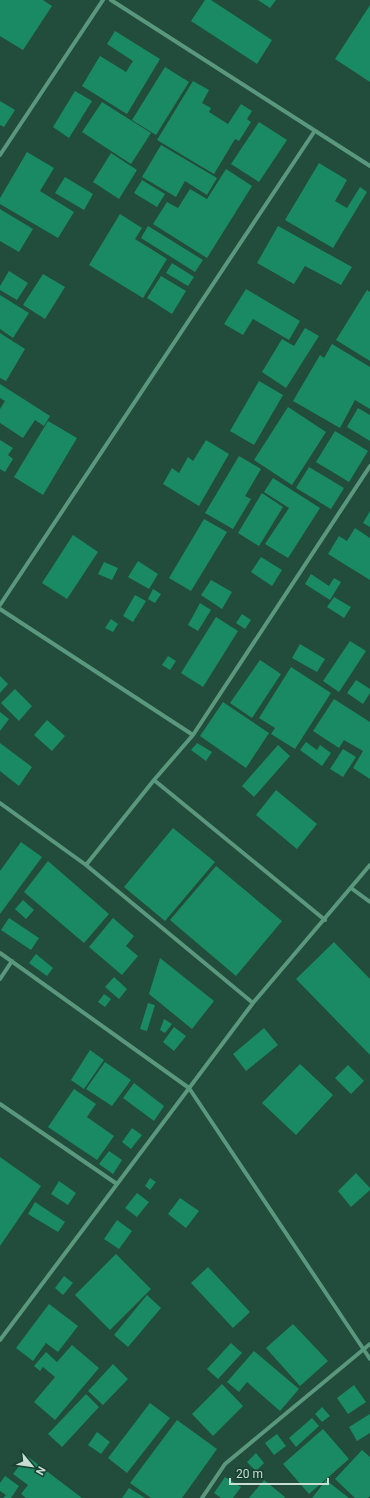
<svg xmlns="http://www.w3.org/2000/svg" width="370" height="1498" font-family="Roboto,sans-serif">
<rect width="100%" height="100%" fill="#224c3b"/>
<path fill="#1a8a65" d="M 0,0 L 43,0 L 52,6 L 23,50 L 0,36 Z
M 205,0 L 211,0 L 272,40 L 257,64 L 191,21 Z
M 258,0 L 276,0 L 270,8 Z
M 370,5 L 370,82 L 335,59 Z
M 115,31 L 160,59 L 127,114 L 82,86 L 100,56 L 126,72 L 133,61 L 107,44 Z
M 165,67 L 189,82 L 156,135 L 132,120 Z
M 193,81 L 209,90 L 202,103 L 211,108 L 209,112 L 228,124 L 241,104 L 252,111 L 247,119 L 251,122 L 239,141 L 235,139 L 214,174 L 157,140 Z
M 75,91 L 92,101 L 69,138 L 53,127 Z
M 0,101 L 15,110 L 4,127 L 0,125 Z
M 102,102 L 151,133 L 131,164 L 82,132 Z
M 259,122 L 287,140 L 259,182 L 231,164 Z
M 161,145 L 217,178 L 207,195 L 185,181 L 176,197 L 142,177 Z
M 27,152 L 54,168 L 40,191 L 74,212 L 58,238 L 0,204 L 0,198 Z
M 111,153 L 137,170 L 119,199 L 93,182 Z
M 319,163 L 347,180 L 335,201 L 347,208 L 360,187 L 367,192 L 333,248 L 285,220 Z
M 226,169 L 252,186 L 207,258 L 153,224 L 167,202 L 178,208 L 190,189 L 207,199 Z
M 65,177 L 93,194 L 84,210 L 55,193 Z
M 142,180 L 165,194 L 157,207 L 134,193 Z
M 0,209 L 33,229 L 19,252 L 0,241 Z
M 120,214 L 142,228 L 135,239 L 167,259 L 143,298 L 89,265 Z
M 148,226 L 203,260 L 195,272 L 141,238 Z
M 278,226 L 352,267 L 341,285 L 305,266 L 294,284 L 257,263 Z
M 172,263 L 194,277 L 188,286 L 166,273 Z
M 9,271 L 28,283 L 17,300 L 0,290 L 0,286 Z
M 43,274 L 65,287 L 45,319 L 23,305 Z
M 161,276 L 186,291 L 172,314 L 147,298 Z
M 246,289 L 300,321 L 289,340 L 253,319 L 243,335 L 224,324 Z
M 367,290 L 370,292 L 370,361 L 336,340 Z
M 0,295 L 29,313 L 13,338 L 0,329 Z
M 305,328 L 319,336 L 286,388 L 262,372 L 282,339 L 294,346 Z
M 0,333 L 25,349 L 6,381 L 0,378 Z
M 332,344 L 370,367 L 370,409 L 355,400 L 340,428 L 293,401 L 320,355 L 324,358 Z
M 259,381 L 283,395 L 254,445 L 230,431 Z
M 0,384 L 50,416 L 44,426 L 35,420 L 23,438 L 0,423 L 0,409 L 5,401 L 0,398 Z
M 288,407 L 326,432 L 292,485 L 254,460 Z
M 358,408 L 370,415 L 370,441 L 347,427 Z
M 48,421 L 77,438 L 43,495 L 14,477 Z
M 335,431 L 368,451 L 349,482 L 316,462 Z
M 0,440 L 13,448 L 8,455 L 13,459 L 5,472 L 0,469 Z
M 206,440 L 229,454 L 199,506 L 163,484 L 172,468 L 179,473 L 188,457 L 193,461 Z
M 239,456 L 261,469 L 245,496 L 251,499 L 233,529 L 205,513 Z
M 309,467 L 344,488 L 331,509 L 296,488 Z
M 273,478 L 320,508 L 288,558 L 265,544 L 289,508 L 264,492 Z
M 262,493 L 283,507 L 259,546 L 238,533 Z
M 370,511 L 370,527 L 363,523 Z
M 204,519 L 227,532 L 191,591 L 169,578 Z
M 355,528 L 370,538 L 370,580 L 328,554 L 339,536 L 347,541 Z
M 73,535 L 98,552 L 67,599 L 42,583 Z
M 261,557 L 282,570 L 272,586 L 251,572 Z
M 138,561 L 158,574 L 149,589 L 128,577 Z
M 104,562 L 118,568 L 112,580 L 98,574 Z
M 311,574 L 329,586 L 334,578 L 341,582 L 330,600 L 305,584 Z
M 211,580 L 232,592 L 222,609 L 201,595 Z
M 153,589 L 161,594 L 155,603 L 148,599 Z
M 135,595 L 146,601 L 133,622 L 123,616 Z
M 334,597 L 351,607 L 344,618 L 327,607 Z
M 200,603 L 211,610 L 198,631 L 188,625 Z
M 242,614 L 251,620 L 245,629 L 236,623 Z
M 216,617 L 238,631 L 203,687 L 181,673 Z
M 111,619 L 118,624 L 113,632 L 105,628 Z
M 350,641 L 366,651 L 339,692 L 323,681 Z
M 300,644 L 325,659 L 317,672 L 292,658 Z
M 168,656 L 176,661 L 170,670 L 162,665 Z
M 260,660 L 281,674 L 252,718 L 230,703 Z
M 291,667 L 331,693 L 295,749 L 271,734 L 275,728 L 259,718 Z
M 0,676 L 8,684 L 0,693 Z
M 356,680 L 370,689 L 370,693 L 363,704 L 347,693 Z
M 15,689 L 32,706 L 19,721 L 1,703 Z
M 334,699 L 370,722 L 370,779 L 353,768 L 363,751 L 344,740 L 339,748 L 313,731 Z
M 223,702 L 269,733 L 246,768 L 200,736 Z
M 0,712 L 9,719 L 0,731 Z
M 47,720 L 65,736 L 52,751 L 34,735 Z
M 306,742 L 317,750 L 320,745 L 331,753 L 322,766 L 300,750 Z
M 0,743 L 32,767 L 19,786 L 0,771 Z
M 197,743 L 212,752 L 206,761 L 191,750 Z
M 278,745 L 290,756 L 254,797 L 242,786 Z
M 343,749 L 356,757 L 343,777 L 330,769 Z
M 276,790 L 317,824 L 297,849 L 256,815 Z
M 173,828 L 215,862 L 165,921 L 124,887 Z
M 21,842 L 42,857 L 0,914 L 0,871 Z
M 48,861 L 109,914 L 84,943 L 24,892 Z
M 216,866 L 282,921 L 236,976 L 170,920 Z
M 23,900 L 34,910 L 26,919 L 15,909 Z
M 9,918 L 39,938 L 31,950 L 1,930 Z
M 113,918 L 134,936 L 126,946 L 138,956 L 122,975 L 89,947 Z
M 334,942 L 370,979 L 370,1055 L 296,979 Z
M 36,954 L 53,968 L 47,976 L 29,963 Z
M 160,958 L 214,1001 L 192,1029 L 149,994 Z
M 114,977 L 127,989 L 119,999 L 105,987 Z
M 104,994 L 111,999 L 105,1007 L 98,1002 Z
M 148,1003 L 155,1005 L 147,1031 L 140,1029 Z
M 164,1019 L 172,1024 L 165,1033 L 160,1030 Z
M 174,1027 L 186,1036 L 174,1051 L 163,1042 Z
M 264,1028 L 278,1045 L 246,1071 L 233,1054 Z
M 90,1050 L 104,1060 L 84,1089 L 71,1080 Z
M 105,1062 L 131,1080 L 112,1106 L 86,1089 Z
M 300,1064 L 333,1095 L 296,1135 L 262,1103 Z
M 348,1065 L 364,1081 L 351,1094 L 335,1078 Z
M 134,1083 L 164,1106 L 154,1121 L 123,1098 Z
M 74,1089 L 96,1104 L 87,1117 L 114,1136 L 97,1160 L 48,1127 Z
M 132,1128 L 142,1135 L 131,1149 L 122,1142 Z
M 109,1151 L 122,1160 L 113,1174 L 99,1164 Z
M 0,1157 L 41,1186 L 0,1246 Z
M 356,1173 L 370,1188 L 370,1190 L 351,1207 L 338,1191 Z
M 150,1178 L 156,1182 L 150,1190 L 145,1186 Z
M 59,1181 L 76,1193 L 68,1205 L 51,1194 Z
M 137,1193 L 149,1202 L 137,1217 L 125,1208 Z
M 180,1198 L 199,1211 L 186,1228 L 168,1214 Z
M 35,1202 L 65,1222 L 58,1232 L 28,1214 Z
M 117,1220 L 132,1231 L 119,1249 L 104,1239 Z
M 116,1254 L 151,1289 L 110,1330 L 75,1295 Z
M 208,1267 L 250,1312 L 233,1328 L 191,1283 Z
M 64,1276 L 73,1283 L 63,1295 L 55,1288 Z
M 147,1295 L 161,1308 L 128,1347 L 114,1335 Z
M 49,1304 L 78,1326 L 58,1352 L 46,1343 L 33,1361 L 16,1348 Z
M 293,1324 L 328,1361 L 300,1386 L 266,1348 Z
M 231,1343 L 242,1353 L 218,1379 L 207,1369 Z
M 72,1345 L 99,1368 L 55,1420 L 34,1402 L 55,1377 L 43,1367 L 40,1371 L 34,1366 L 46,1352 L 57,1362 Z
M 254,1351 L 299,1389 L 280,1411 L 247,1382 L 239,1392 L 227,1382 Z
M 113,1364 L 128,1379 L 103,1405 L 88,1391 Z
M 222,1384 L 243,1406 L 213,1436 L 192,1414 Z
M 354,1385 L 366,1402 L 348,1414 L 337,1398 Z
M 86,1394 L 99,1407 L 62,1447 L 48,1434 Z
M 150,1403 L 170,1418 L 127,1473 L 108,1458 Z
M 322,1407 L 330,1416 L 322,1422 L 315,1414 Z
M 370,1414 L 370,1433 L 357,1441 L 349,1427 Z
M 312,1418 L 319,1426 L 296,1447 L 289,1438 Z
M 177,1420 L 217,1449 L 182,1498 L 151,1498 L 130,1483 Z
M 323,1429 L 349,1459 L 309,1494 L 283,1464 Z
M 97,1432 L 110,1442 L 101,1454 L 88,1445 Z
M 277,1434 L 286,1446 L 274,1455 L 265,1443 Z
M 362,1450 L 370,1457 L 370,1496 L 368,1498 L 355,1498 L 335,1479 Z
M 256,1453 L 264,1463 L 256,1471 L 247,1462 Z
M 27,1456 L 82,1498 L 26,1498 L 21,1494 L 28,1485 L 13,1474 Z
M 5,1476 L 19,1486 L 11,1498 L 3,1498 L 6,1495 L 0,1491 L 0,1483 Z
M 225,1477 L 241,1487 L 233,1498 L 221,1498 L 214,1493 Z
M 264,1480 L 285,1497 L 284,1498 L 249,1498 Z
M 326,1480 L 349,1498 L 312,1498 Z
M 129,1488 L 145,1498 L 122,1498 Z"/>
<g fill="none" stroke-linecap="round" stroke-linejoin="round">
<path stroke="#5a987d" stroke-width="4" d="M 111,0 L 370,166
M 0,155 L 103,0
M 0,605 L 314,132
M 0,609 L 193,735
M 154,780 L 325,920
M 0,803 L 86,865 L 253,1003
M 86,865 L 154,780 L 193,735 L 370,466
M 351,888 L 370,902
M 0,953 L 189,1088 L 370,1359
M 0,979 L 12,961
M 0,1104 L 117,1184
M 0,1340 L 253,1003 L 370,865
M 202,1498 L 225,1464 L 370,1344"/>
</g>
<g transform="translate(32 1466) rotate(119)" stroke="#174131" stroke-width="3" paint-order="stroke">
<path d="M0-3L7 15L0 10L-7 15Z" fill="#c8ded3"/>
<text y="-6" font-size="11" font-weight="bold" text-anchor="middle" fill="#c8ded3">N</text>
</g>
<path d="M230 1478v6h98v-6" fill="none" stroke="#c8ded3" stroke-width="2"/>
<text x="236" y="1478" font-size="12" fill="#c8ded3" stroke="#174131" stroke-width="3" paint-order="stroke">20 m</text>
</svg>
